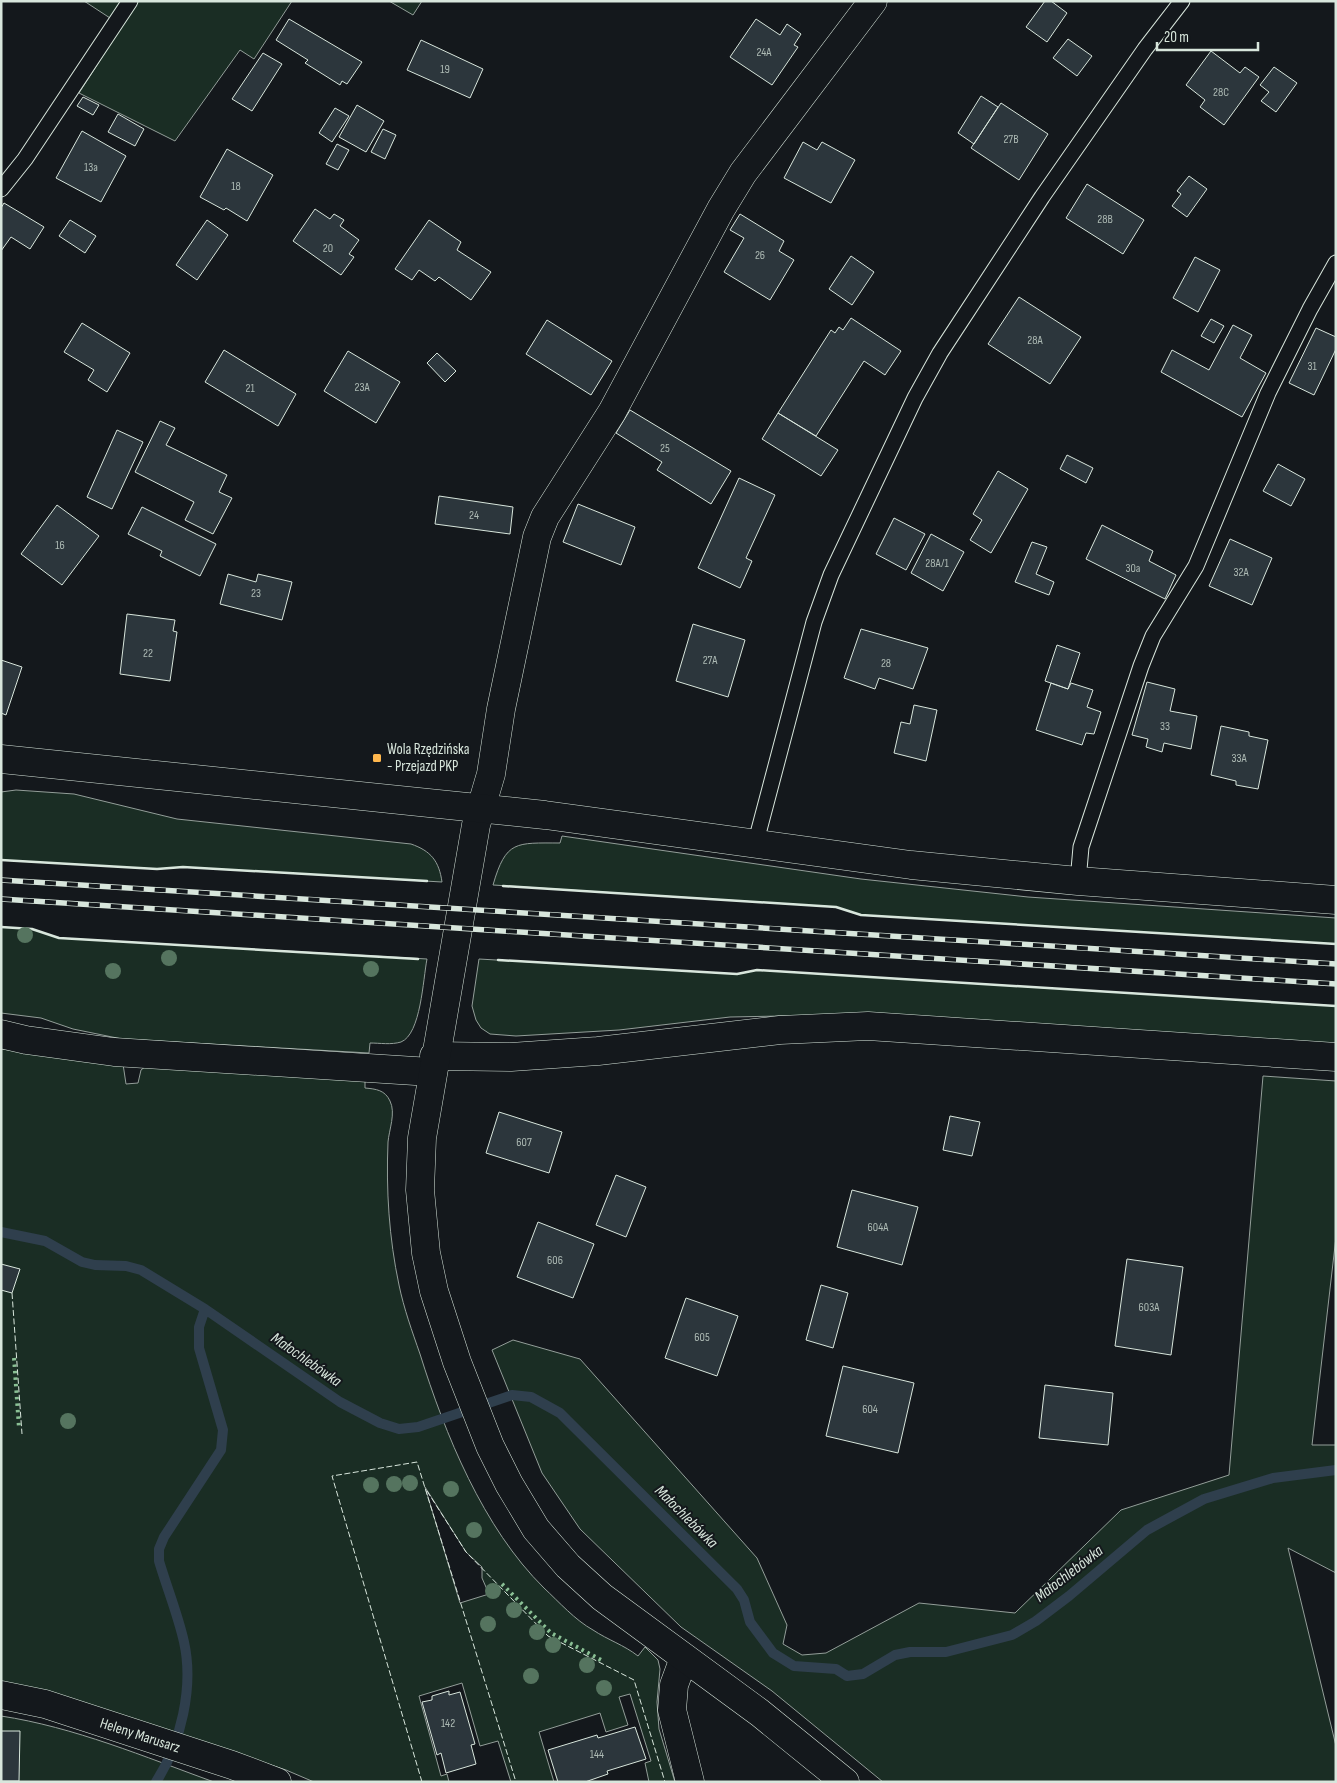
<svg xmlns="http://www.w3.org/2000/svg" width="1337" height="1783" font-family="'Sofia Sans Condensed',sans-serif">
<rect width="100%" height="100%" fill="#14181c"/>
<path fill="#1a2d24" stroke="#939e99" fill-rule="evenodd" d="M 84,1 L 121,1 L 110,18 Z
M 138,1 L 292,1 L 254,59 L 240,50 L 175,141 L 79,93 Z
M 389,1 L 422,1 L 413,15 Z
M 16,790 L 74,794 L 177,819 L 411,844 C 431,851 439,861 442,882 L 183,867 L 157,869 L 1,860 L 1,792 Z
M 562,836 L 861,879 L 1028,897 L 1336,918 L 1336,944 L 861,915 L 836,907 L 493,885 C 506,840 516,843 560,843 Z
M 1,927 L 32,929 L 59,938 L 427,959 C 423,979 421,1034 401,1042 C 391,1045 380,1043 370,1043 L 369,1053 L 122,1039 L 73,1029 L 41,1018 L 1,1013 Z
M 479,959 L 737,974 L 757,970 L 1336,1006 L 1336,1044 L 884,1014 L 730,1017 L 619,1030 L 516,1036 L 490,1034 L 481,1028 L 476,1020 L 472,1006 Z
M 1,1049 L 123,1064 L 126,1084 L 138,1083 L 141,1070 L 146,1066 L 365,1078 L 365,1088 C 376,1089 385,1090 390,1101 C 396,1113 389,1130 388,1142 C 386,1190 389,1238 399,1285 C 404,1309 412,1331 420,1354 C 445,1434 483,1528 544,1588 C 559,1602 575,1620 593,1630 C 608,1640 624,1645 638,1656 L 645,1647 L 658,1660 L 660,1669 L 657,1702 L 659,1729 L 675,1782 L 649,1782 L 645,1763 L 651,1761 L 630,1694 L 619,1697 L 628,1725 L 606,1732 L 600,1713 L 539,1732 L 554,1782 L 511,1782 L 498,1741 L 480,1746 L 462,1683 L 419,1696 L 441,1776 L 447,1774 L 449,1782 L 314,1782 L 286,1770 L 72,1699 L 1,1681 ZM 425,1487 L 466,1552 L 482,1567 L 482,1578 L 489,1594 L 460,1603 Z
M 1263,1076 L 1336,1081 L 1336,1237 L 1312,1445 L 1336,1445 L 1336,1573 L 1288,1548 L 1336,1746 L 1336,1782 L 883,1782 L 772,1691 L 681,1627 L 580,1529 L 542,1473 L 492,1350 L 513,1340 L 580,1359 L 757,1558 L 787,1625 L 783,1644 L 802,1655 L 826,1653 L 919,1603 L 1015,1613 L 1121,1510 L 1229,1475 Z
M 1,1716 C 74,1727 145,1757 214,1782 L 1,1782 Z"/>
<g fill="none" stroke-linecap="round" stroke-linejoin="round">
<path stroke="#2f3f4d" stroke-width="10" d="M 1,1232 L 45,1241 L 82,1262 L 95,1265 L 126,1266 L 141,1270 L 205,1309 L 340,1402 L 380,1423 L 399,1429 L 418,1427 L 512,1395 L 531,1397 L 560,1413 L 571,1424 L 737,1589 L 744,1600 L 750,1622 L 773,1653 L 794,1666 L 836,1669 L 847,1676 L 863,1674 L 895,1655 L 910,1652 L 946,1652 L 1012,1635 L 1036,1621 L 1069,1596 L 1147,1530 L 1204,1499 L 1273,1478 L 1336,1470
M 156,1782 C 181,1743 194,1687 184,1642 C 178,1615 167,1588 159,1561 L 159,1549 L 164,1537 L 221,1450 L 223,1430 L 199,1348 L 199,1327 L 205,1309"/>
</g>
<path fill="#2c363c" stroke="#d8e6dc" d="M 1045,1 L 1051,1 L 1067,13 L 1047,42 L 1026,27 Z
M 289,19 L 362,62 L 347,84 L 342,81 L 340,85 L 305,63 L 308,60 L 276,40 Z
M 756,19 L 780,35 L 787,24 L 801,34 L 794,45 L 798,47 L 772,85 L 730,57 Z
M 1068,39 L 1092,56 L 1077,76 L 1053,58 Z
M 421,40 L 483,69 L 470,98 L 407,70 Z
M 1211,51 L 1240,73 L 1245,67 L 1259,77 L 1224,125 L 1200,107 L 1205,100 L 1186,85 Z
M 263,53 L 282,64 L 252,111 L 232,99 Z
M 1274,67 L 1297,83 L 1276,112 L 1261,101 L 1269,92 L 1260,85 Z
M 981,96 L 998,107 L 974,144 L 958,133 Z
M 83,97 L 99,105 L 93,115 L 77,106 Z
M 1001,103 L 1048,134 L 1019,180 L 971,148 Z
M 357,105 L 384,121 L 366,152 L 339,137 Z
M 335,108 L 349,116 L 332,142 L 319,133 Z
M 118,114 L 144,129 L 135,146 L 108,132 Z
M 383,129 L 396,135 L 385,159 L 371,152 Z
M 82,131 L 126,156 L 101,202 L 56,178 Z
M 803,142 L 817,150 L 822,142 L 855,160 L 831,203 L 784,178 Z
M 337,144 L 349,150 L 338,170 L 326,164 Z
M 227,149 L 273,175 L 247,221 L 226,208 L 224,210 L 200,197 Z
M 1189,176 L 1207,189 L 1187,217 L 1172,206 L 1181,194 L 1177,191 Z
M 1087,184 L 1144,220 L 1123,254 L 1066,218 Z
M 4,203 L 44,227 L 30,249 L 11,237 L 1,251 L 1,208 Z
M 315,209 L 330,219 L 334,214 L 344,220 L 340,226 L 359,240 L 349,254 L 354,257 L 341,275 L 293,241 Z
M 740,214 L 784,241 L 779,251 L 794,260 L 770,300 L 724,272 L 744,238 L 730,230 Z
M 70,220 L 96,236 L 85,253 L 59,236 Z
M 207,220 L 228,235 L 197,280 L 176,265 Z
M 429,220 L 461,242 L 457,250 L 491,272 L 471,300 L 439,277 L 435,281 L 419,270 L 412,280 L 395,269 Z
M 851,256 L 874,272 L 852,305 L 829,289 Z
M 1195,257 L 1220,270 L 1198,312 L 1173,298 Z
M 1019,297 L 1081,337 L 1050,384 L 988,344 Z
M 851,318 L 901,351 L 885,375 L 864,361 L 816,436 L 778,413 L 831,330 L 835,333 L 839,327 L 843,330 Z
M 1211,319 L 1224,326 L 1214,343 L 1201,336 Z
M 547,320 L 612,361 L 591,395 L 526,354 Z
M 82,323 L 130,353 L 107,392 L 88,380 L 94,370 L 64,352 Z
M 1233,325 L 1252,335 L 1240,358 L 1266,373 L 1242,417 L 1161,372 L 1172,350 L 1209,370 Z
M 1316,328 L 1336,337 L 1336,349 L 1314,395 L 1289,383 Z
M 224,350 L 296,394 L 278,426 L 205,382 Z
M 348,351 L 400,382 L 376,423 L 324,391 Z
M 437,353 L 456,371 L 445,382 L 427,363 Z
M 630,410 L 731,471 L 711,504 L 657,470 L 662,462 L 616,433 Z
M 778,413 L 838,450 L 821,476 L 762,439 Z
M 160,421 L 175,428 L 166,445 L 227,475 L 219,492 L 232,498 L 213,534 L 185,520 L 194,502 L 135,472 Z
M 117,430 L 143,442 L 112,509 L 87,497 Z
M 1067,455 L 1093,468 L 1086,483 L 1060,469 Z
M 1278,464 L 1305,479 L 1291,506 L 1263,491 Z
M 998,471 L 1028,489 L 991,553 L 970,540 L 982,520 L 973,514 Z
M 739,478 L 775,495 L 746,558 L 752,561 L 740,588 L 698,568 Z
M 439,496 L 513,507 L 510,534 L 435,524 Z
M 578,504 L 635,527 L 621,565 L 563,542 Z
M 57,505 L 99,536 L 62,585 L 21,554 Z
M 142,507 L 216,544 L 200,576 L 160,556 L 162,551 L 128,534 Z
M 894,518 L 925,534 L 906,570 L 876,554 Z
M 1102,525 L 1153,551 L 1149,561 L 1176,575 L 1165,599 L 1086,559 Z
M 931,534 L 964,552 L 943,591 L 911,573 Z
M 1230,539 L 1272,558 L 1252,605 L 1209,586 Z
M 1032,542 L 1047,547 L 1036,574 L 1054,582 L 1049,595 L 1015,582 Z
M 228,574 L 256,582 L 258,574 L 292,582 L 282,620 L 220,604 Z
M 127,614 L 175,620 L 173,631 L 177,632 L 170,681 L 120,674 Z
M 693,624 L 745,640 L 728,697 L 676,681 Z
M 861,629 L 928,648 L 913,689 L 879,678 L 875,689 L 844,678 Z
M 1057,645 L 1080,653 L 1068,689 L 1045,681 Z
M 1,660 L 22,667 L 6,715 L 1,713 Z
M 1147,682 L 1175,689 L 1170,711 L 1197,716 L 1191,749 L 1164,743 L 1162,752 L 1146,747 L 1148,739 L 1132,735 Z
M 1051,683 L 1068,689 L 1071,683 L 1093,690 L 1087,707 L 1101,712 L 1094,734 L 1086,733 L 1082,745 L 1036,730 Z
M 914,705 L 937,710 L 926,761 L 894,753 L 901,722 L 910,724 Z
M 1221,726 L 1249,732 L 1249,736 L 1268,740 L 1258,789 L 1236,785 L 1236,781 L 1211,775 Z
M 499,1112 L 562,1132 L 549,1173 L 486,1153 Z
M 950,1116 L 980,1122 L 972,1156 L 943,1150 Z
M 616,1175 L 646,1187 L 626,1237 L 596,1225 Z
M 852,1190 L 918,1207 L 902,1265 L 837,1247 Z
M 538,1222 L 594,1244 L 573,1298 L 517,1277 Z
M 1127,1259 L 1183,1267 L 1171,1355 L 1115,1346 Z
M 1,1264 L 20,1269 L 12,1293 L 1,1290 Z
M 821,1285 L 848,1293 L 833,1348 L 806,1340 Z
M 686,1298 L 738,1316 L 717,1376 L 665,1358 Z
M 843,1366 L 914,1383 L 898,1453 L 826,1436 Z
M 1045,1385 L 1113,1393 L 1108,1445 L 1039,1438 Z
M 449,1691 L 449,1695 L 460,1692 L 475,1744 L 471,1745 L 476,1764 L 446,1773 L 441,1753 L 437,1755 L 422,1702 L 432,1700 L 432,1696 Z
M 635,1727 L 646,1759 L 607,1771 L 608,1774 L 585,1782 L 558,1782 L 548,1750 L 597,1735 L 598,1738 Z
M 1,1731 L 20,1731 L 19,1781 L 1,1781 Z"/>
<g fill="none" stroke-linecap="round" stroke-linejoin="round">
<g stroke="#d8e6dc" stroke-width="17">
<path id="lane" d="M 1,189 L 25,159 L 130,1
M 755,845 L 814,622 L 831,575 L 915,398 L 940,353 L 1042,197 L 1145,49 L 1182,1
M 1078,881 L 1081,847 L 1141,666 L 1153,636 L 1196,566 L 1268,393 L 1310,309 L 1336,263"/>
</g>
<g stroke="#d8e6dc" stroke-width="29">
<g id="street">
<path d="M 1,1034 L 26,1040 L 114,1052 L 431,1072"/>
<path d="M 434,1056 L 511,1057 L 598,1051 L 780,1030 L 868,1026 L 1336,1057"/>
<path d="M 684,1658 L 674,1685 L 672,1710 L 690,1782"/>
<path id="s1" d="M 1,1695 L 45,1704 L 232,1765 L 277,1782"/>
<path d="M 845,1782 L 760,1713 L 602,1597 L 568,1566 L 536,1529 L 509,1484 L 490,1446 L 457,1362 L 434,1291 L 426,1253 L 420,1190 L 422,1138 L 476,825 L 491,774 L 501,709 L 537,537 L 545,517 L 612,412 L 721,209 L 743,173 L 873,1"/>
</g>
</g>
<g stroke="#d8e6dc" stroke-width="29">
<path id="secondary" d="M 1,759 L 545,815 L 911,865 L 1078,881 L 1336,900"/>
</g>
<use href="#lane" stroke="#14181c" stroke-width="15"/>
<use href="#street" stroke="#14181c" stroke-width="28"/>
<use href="#secondary" stroke="#14181c" stroke-width="28"/>
<g stroke="#d8e6dc" stroke-width="5.5">
<path id="rail" d="M 1,880 L 1336,964
M 1,899 L 1336,984"/>
</g>
<use href="#rail" stroke="#14181c" stroke-width="4" stroke-dasharray="11" stroke-linecap="butt"/>
<path stroke="#8ac095" stroke-width="4" stroke-dasharray="2.5 4" stroke-linecap="butt" d="M 14,1358 L 19,1428
M 502,1584 L 551,1633 L 603,1661"/>
<path stroke="#d8e6dc" stroke-width="1" stroke-dasharray="6 2.5" stroke-linecap="butt" d="M 12,1293 L 22,1434
M 427,1491 L 466,1552 L 548,1636 L 634,1680 L 665,1782
M 422,1782 L 332,1476 L 417,1462 L 516,1782"/>
<path stroke="#d8e6dc" stroke-width="2.5" d="M 1,860 L 157,869 L 183,867 L 427,881
M 503,886 L 836,907 L 861,915 L 1336,944
M 1,927 L 32,929 L 59,938 L 418,959
M 498,960 L 737,974 L 757,970 L 1336,1006"/>
</g>
<g fill="#55745f">
<circle cx="25" cy="935" r="8"/>
<circle cx="169" cy="958" r="8"/>
<circle cx="371" cy="969" r="8"/>
<circle cx="113" cy="971" r="8"/>
<circle cx="68" cy="1421" r="8"/>
<circle cx="410" cy="1483" r="8"/>
<circle cx="394" cy="1484" r="8"/>
<circle cx="371" cy="1485" r="8"/>
<circle cx="451" cy="1489" r="8"/>
<circle cx="474" cy="1530" r="8"/>
<circle cx="493" cy="1591" r="8"/>
<circle cx="514" cy="1610" r="8"/>
<circle cx="488" cy="1624" r="8"/>
<circle cx="537" cy="1632" r="8"/>
<circle cx="553" cy="1645" r="8"/>
<circle cx="587" cy="1665" r="8"/>
<circle cx="531" cy="1676" r="8"/>
<circle cx="604" cy="1688" r="8"/>
</g>
<rect fill="#ffb74d" stroke="#14181c" stroke-width="2" x="372" y="753" width="10" height="10" rx="2.5"/>
<g text-anchor="middle" dominant-baseline="central" stroke-width="4" stroke-linejoin="round" paint-order="stroke">
<g font-size="12" fill="#adbab4">
<text x="764" y="52">24A</text>
<text x="445" y="69">19</text>
<text x="1221" y="92">28C</text>
<text x="1011" y="139">27B</text>
<text x="91" y="167">13a</text>
<text x="236" y="186">18</text>
<text x="1105" y="219">28B</text>
<text x="328" y="248">20</text>
<text x="760" y="255">26</text>
<text x="1035" y="340">28A</text>
<text x="1312" y="366">31</text>
<text x="362" y="387">23A</text>
<text x="250" y="388">21</text>
<text x="665" y="448">25</text>
<text x="474" y="515">24</text>
<text x="60" y="545">16</text>
<text x="937" y="563">28A/1</text>
<text x="1133" y="568">30a</text>
<text x="1241" y="572">32A</text>
<text x="256" y="593">23</text>
<text x="148" y="653">22</text>
<text x="710" y="660">27A</text>
<text x="886" y="663">28</text>
<text x="1165" y="726">33</text>
<text x="1239" y="758">33A</text>
<text x="524" y="1142">607</text>
<text x="878" y="1227">604A</text>
<text x="555" y="1260">606</text>
<text x="1149" y="1307">603A</text>
<text x="702" y="1337">605</text>
<text x="870" y="1409">604</text>
<text x="448" y="1723">142</text>
<text x="597" y="1754">144</text>
</g>
<g font-size="15" fill="#d8e6dc" stroke="#14181c" text-anchor="start">
<text x="387" y="749">Wola Rzędzińska<tspan x="387" dy="17">- Przejazd PKP</tspan></text>
</g>
<g font-size="15" fill="#d8e6dc" stroke="#14181c">
<text stroke="none"><textPath href="#s1" startOffset="145">Heleny Marusarz</textPath></text>
</g>
<g font-size="16" font-style="italic" fill="#d8e6dc" stroke="#14181c">
<text transform="translate(306 1360) rotate(35)">Małochlebówka</text>
<text transform="translate(686 1517) rotate(45)">Małochlebówka</text>
<text transform="translate(1069 1574) rotate(-38)">Małochlebówka</text>
</g>
</g>
<rect width="1337" height="1783" fill="none" stroke="#d8e6dc" stroke-width="5"/>
<path d="M1157 42v8h101v-8" fill="none" stroke="#d8e6dc" stroke-width="2.5"/>
<text x="1164" y="42" font-size="15" fill="#d8e6dc" stroke="#14181c" stroke-width="4" paint-order="stroke">20 m</text>
</svg>
